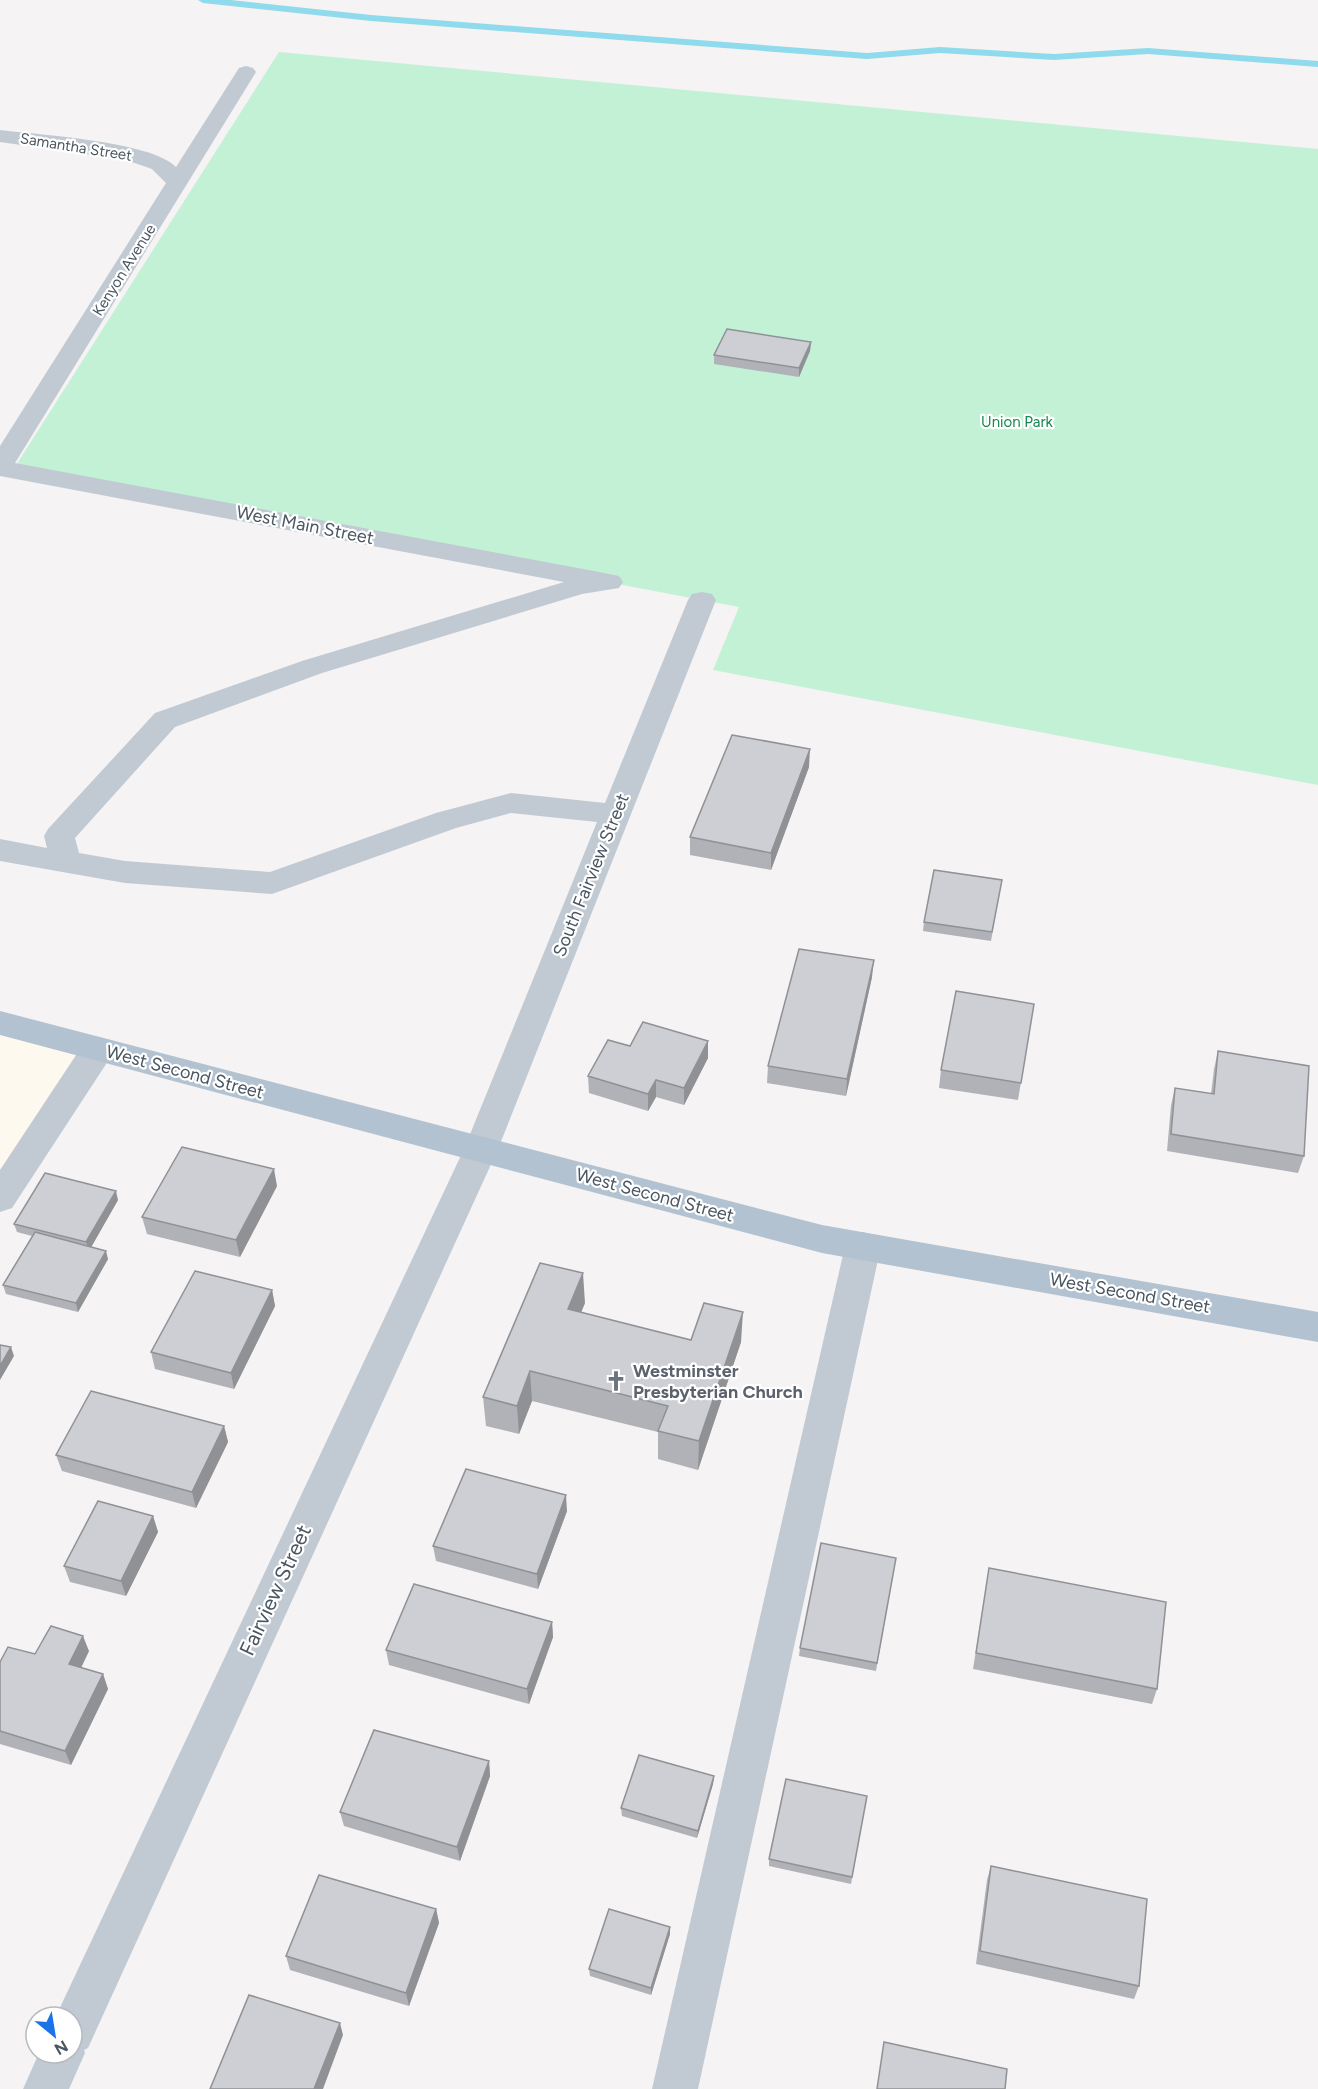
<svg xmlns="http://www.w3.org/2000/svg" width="1318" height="2089" font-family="Figtree,sans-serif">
<rect width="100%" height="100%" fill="#f5f3f3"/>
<path fill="#fdf9ef" d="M 0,1023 L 98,1049 L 0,1198 Z"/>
<path fill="#c3f1d5" d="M 279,52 L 1318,149 L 1318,785 L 713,670 L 739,607 L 13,470 Z"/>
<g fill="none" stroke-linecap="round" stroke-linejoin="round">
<path fill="#90daee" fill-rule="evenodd" d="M 198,0 L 231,0 L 371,15 L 867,53 L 940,47 L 1054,54 L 1148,48 L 1318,61 L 1318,67 L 1148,54 L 1054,60 L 940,53 L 867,59 L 371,21 L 203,3 Z"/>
<path fill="#c1cad2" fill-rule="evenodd" d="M 246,66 L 253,68 L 256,72 L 15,463 L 594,571 L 619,576 L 623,582 L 619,588 L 582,594 L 322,673 L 175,727 L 75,838 L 79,853 L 125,861 L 270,872 L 436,813 L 511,793 L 605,803 L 688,600 L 692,594 L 702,592 L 712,594 L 716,600 L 498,1149 L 88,2048 L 84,2050 L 85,2053 L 69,2089 L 23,2089 L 39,2053 L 72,2053 L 72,2017 L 56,2016 L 464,1149 L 597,822 L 511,813 L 456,828 L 272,894 L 125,883 L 0,861 L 0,839 L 47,848 L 44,836 L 48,829 L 155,713 L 302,661 L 564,582 L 0,476 L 0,446 L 166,183 L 152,169 L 126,160 L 0,142 L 0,130 C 39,135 151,141 176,167 L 239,68 Z
M 98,1037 L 110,1040 L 115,1049 L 110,1058 L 12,1208 L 0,1212 L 0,1170 L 86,1040 Z
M 863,1232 L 876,1236 L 881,1246 L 698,2089 L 652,2089 L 845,1246 L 850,1236 Z"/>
<path fill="#b3c2d1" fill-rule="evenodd" d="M 0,1011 L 822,1225 L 1318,1312 L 1318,1342 L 822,1253 L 0,1035 Z"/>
</g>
<path fill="#b0b2b7" d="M 811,342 L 810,351 L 799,377 L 714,364 L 714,355 Z
M 809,767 L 771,870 L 690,855 L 690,837 Z
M 1002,880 L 991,941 L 923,931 L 924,922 Z
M 872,977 L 846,1096 L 767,1083 L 768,1066 Z
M 1034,1004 L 1018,1100 L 939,1088 L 941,1070 Z
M 630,1046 L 708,1058 L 684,1105 L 656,1097 L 648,1111 L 589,1093 L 588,1076 Z
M 1218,1051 L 1304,1156 L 1298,1173 L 1167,1151 L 1171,1105 L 1175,1088 L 1211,1094 L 1214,1069 Z
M 277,1186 L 240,1257 L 147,1234 L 142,1217 Z
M 118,1200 L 91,1247 L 108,1259 L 78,1312 L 6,1294 L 3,1285 L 32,1236 L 17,1232 L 14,1224 Z
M 272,1290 L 275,1306 L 234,1389 L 155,1369 L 151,1352 Z
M 585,1303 L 581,1312 L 691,1340 L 741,1342 L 698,1470 L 658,1459 L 658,1432 L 532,1401 L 519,1434 L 486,1426 L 483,1397 Z
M 224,1426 L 228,1442 L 196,1508 L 62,1471 L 56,1455 Z
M 567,1511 L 538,1589 L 436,1561 L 433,1546 Z
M 153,1516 L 158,1532 L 126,1596 L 70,1582 L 64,1566 Z
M 896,1558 L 876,1671 L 799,1656 L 800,1648 Z
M 989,1568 L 1157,1689 L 1152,1704 L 973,1669 Z
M 552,1622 L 553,1637 L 529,1704 L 389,1665 L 386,1650 Z
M 89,1651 L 81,1668 L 103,1674 L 108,1689 L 71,1765 L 0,1744 L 0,1662 L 35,1654 Z
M 489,1761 L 490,1776 L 460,1861 L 344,1826 L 340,1812 Z
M 714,1776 L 713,1784 L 697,1838 L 622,1816 L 621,1808 Z
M 867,1796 L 851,1884 L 769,1866 L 769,1859 Z
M 991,1866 L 1139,1986 L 1134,1999 L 976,1964 L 987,1880 Z
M 436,1909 L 439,1923 L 409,2006 L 290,1970 L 286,1956 Z
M 670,1927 L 670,1934 L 651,1995 L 590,1976 L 589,1969 Z"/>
<path fill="#909195" d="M 811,342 L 810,351 L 799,377 L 799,368 Z
M 810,749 L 809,767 L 771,870 L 771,853 Z
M 874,960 L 872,977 L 846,1096 L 847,1079 Z
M 708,1041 L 708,1058 L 684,1105 L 684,1088 Z
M 656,1080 L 656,1097 L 648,1111 L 648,1094 Z
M 274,1169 L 277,1186 L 240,1257 L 236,1240 Z
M 116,1191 L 118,1200 L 89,1251 L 86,1242 Z
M 106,1251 L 108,1259 L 78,1312 L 76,1303 Z
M 583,1273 L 585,1303 L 570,1339 L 568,1309 Z
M 272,1290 L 275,1306 L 234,1389 L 231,1373 Z
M 743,1312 L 741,1342 L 698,1470 L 699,1441 Z
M 11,1347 L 14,1356 L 0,1380 L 0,1366 Z
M 530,1371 L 532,1401 L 519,1434 L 517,1406 Z
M 224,1426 L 228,1442 L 196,1508 L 192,1492 Z
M 566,1495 L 567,1511 L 538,1589 L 537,1574 Z
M 153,1516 L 158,1532 L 126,1596 L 121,1581 Z
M 552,1622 L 553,1637 L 529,1704 L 527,1689 Z
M 83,1636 L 89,1651 L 75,1680 L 69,1664 Z
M 103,1674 L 108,1689 L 71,1765 L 65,1751 Z
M 489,1761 L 490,1776 L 460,1861 L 457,1847 Z
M 714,1776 L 713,1784 L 697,1838 L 698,1831 Z
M 436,1909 L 439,1923 L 409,2006 L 406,1993 Z
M 670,1927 L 670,1934 L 651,1995 L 651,1988 Z
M 340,2023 L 343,2035 L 323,2089 L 314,2089 Z"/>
<path fill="#cdcfd5" stroke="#909195" stroke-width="1.5" d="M 727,329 L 811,342 L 799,368 L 714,355 Z
M 732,735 L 810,749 L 771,853 L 690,837 Z
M 934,870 L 1002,880 L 992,932 L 924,922 Z
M 799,949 L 874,960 L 847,1079 L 768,1066 Z
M 956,991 L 1034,1004 L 1021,1083 L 941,1070 Z
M 643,1022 L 708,1041 L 684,1088 L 656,1080 L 648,1094 L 588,1076 L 608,1040 L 630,1046 Z
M 1218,1051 L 1309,1066 L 1304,1156 L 1171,1134 L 1175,1088 L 1214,1094 Z
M 182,1147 L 274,1169 L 236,1240 L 142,1217 Z
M 45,1173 L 116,1191 L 86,1242 L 14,1224 Z
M 35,1232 L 106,1251 L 76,1303 L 3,1285 Z
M 540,1263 L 583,1273 L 568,1309 L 691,1340 L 704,1303 L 743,1312 L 699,1441 L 658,1431 L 668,1406 L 530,1371 L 517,1406 L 483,1397 Z
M 195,1271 L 272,1290 L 231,1373 L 151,1352 Z
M 0,1345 L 11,1347 L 0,1366 Z
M 91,1391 L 224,1426 L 192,1492 L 56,1455 Z
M 466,1469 L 566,1495 L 537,1574 L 433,1546 Z
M 98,1501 L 153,1516 L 121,1581 L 64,1566 Z
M 821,1543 L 896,1558 L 877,1663 L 800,1648 Z
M 989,1568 L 1166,1602 L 1157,1689 L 976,1653 Z
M 414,1584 L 552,1622 L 527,1689 L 386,1650 Z
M 51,1626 L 83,1636 L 69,1664 L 103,1674 L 65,1751 L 0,1731 L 0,1662 L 8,1647 L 35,1654 Z
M 374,1730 L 489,1761 L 457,1847 L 340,1812 Z
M 639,1755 L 714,1776 L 698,1831 L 621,1808 Z
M 786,1779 L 867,1796 L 852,1877 L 769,1859 Z
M 991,1866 L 1147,1899 L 1139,1986 L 980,1951 Z
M 319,1875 L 436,1909 L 406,1993 L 286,1956 Z
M 609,1909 L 670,1927 L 651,1988 L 589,1969 Z
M 249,1995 L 340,2023 L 314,2089 L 210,2089 Z
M 884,2042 L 1007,2069 L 1005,2089 L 877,2089 Z"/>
<defs>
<g id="church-bare" transform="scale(1.62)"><path d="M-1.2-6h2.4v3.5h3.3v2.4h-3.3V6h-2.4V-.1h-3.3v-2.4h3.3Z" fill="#6b7280" stroke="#fff" stroke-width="2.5" paint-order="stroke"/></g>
</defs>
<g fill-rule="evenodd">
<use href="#church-bare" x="616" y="1381"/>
</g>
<g text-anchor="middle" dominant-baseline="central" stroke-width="4.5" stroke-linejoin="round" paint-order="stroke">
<g font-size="15" fill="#4a5661" stroke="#fff">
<text transform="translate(76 147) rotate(9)">Samantha Street</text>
<text transform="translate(124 270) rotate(-58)">Kenyon Avenue</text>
</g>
<g font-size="15" fill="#17864f" stroke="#fff">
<text x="1017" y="422">Union Park</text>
</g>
<g font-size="18" fill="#4a5661" stroke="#fff">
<text transform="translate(305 525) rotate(11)">West Main Street</text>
<text transform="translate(591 875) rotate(-68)">South Fairview Street</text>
<text transform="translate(185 1072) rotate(15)">West Second Street</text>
<text transform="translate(655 1195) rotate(15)">West Second Street</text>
<text transform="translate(1130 1293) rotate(10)">West Second Street</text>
</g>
<g font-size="18" font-weight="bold" fill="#5b616d" stroke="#fff" text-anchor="start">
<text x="633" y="1371">Westminster<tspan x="633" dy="21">Presbyterian Church</tspan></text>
</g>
<g font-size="21" fill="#4a5661" stroke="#fff">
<text transform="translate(275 1590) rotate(-65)">Fairview Street</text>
</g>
</g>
<g transform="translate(54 2035) rotate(150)"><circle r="28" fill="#ffffff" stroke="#b7bbc0" stroke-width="1.5"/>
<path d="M0-4.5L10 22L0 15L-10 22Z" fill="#1a73e8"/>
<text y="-9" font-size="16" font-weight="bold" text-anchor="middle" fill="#4a5661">N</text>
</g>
</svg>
